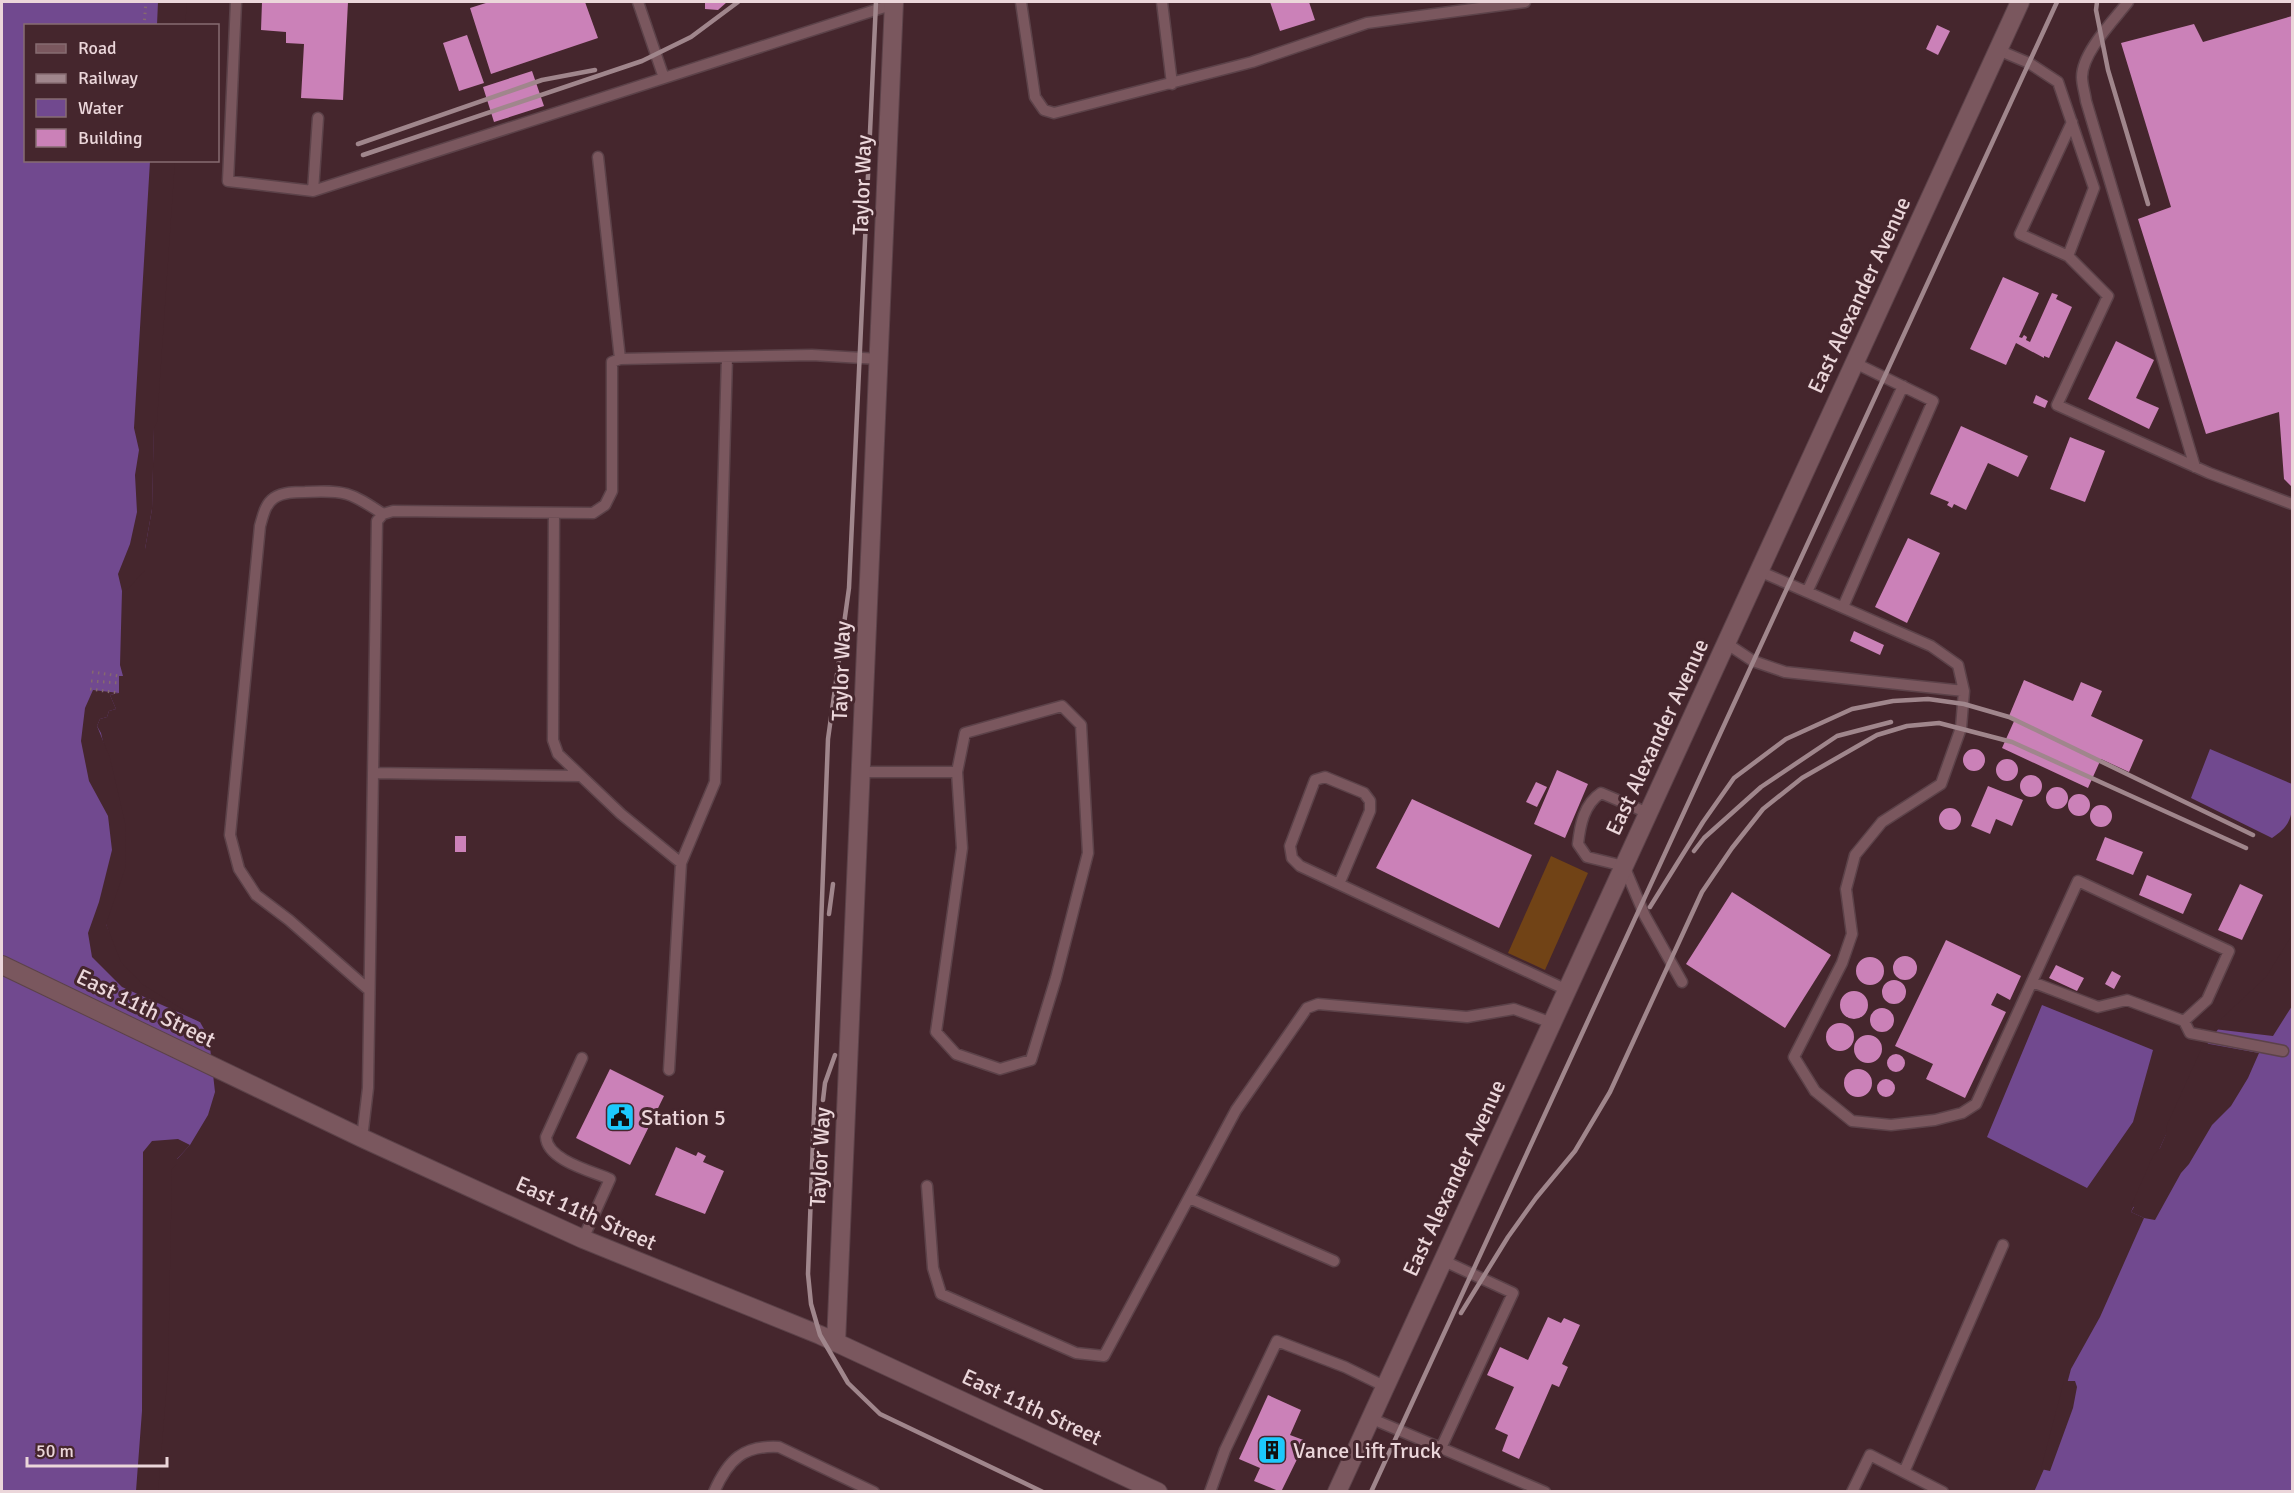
<svg xmlns="http://www.w3.org/2000/svg" width="2294" height="1493" font-family="Signika,sans-serif">
<rect width="100%" height="100%" fill="#45262d"/>
<path fill="#714316" d="M 1551,856 L 1588,873 L 1545,970 L 1508,953 Z"/>
<path fill="#71498f" d="M 2,2 L 184,2 L 182,25 L 26,26 L 26,160 L 172,161 L 154,418 L 152,509 L 145,549 L 145,567 L 122,591 L 120,665 L 123,676 L 119,676 L 119,693 L 110,695 L 116,709 L 109,711 L 107,717 L 100,719 L 97,726 L 101,733 L 123,828 L 104,918 L 119,964 L 140,987 L 200,1022 L 209,1038 L 215,1092 L 208,1115 L 190,1145 L 169,1168 L 155,1491 L 2,1492 Z
M 2210,749 L 2292,784 C 2293,812 2294,824 2272,838 L 2191,798 Z
M 2292,938 L 2292,1491 L 2034,1492 L 2044,1469 L 2071,1369 L 2100,1317 L 2144,1218 L 2131,1212 L 2206,1046 L 2224,1021 L 2268,979 Z
M 2042,1005 L 2153,1050 L 2133,1122 L 2087,1188 L 1987,1137 Z"/>
<path fill="#45262d" d="M 158,2 L 187,2 L 185,26 L 157,25 Z
M 175,160 L 157,422 L 154,428 L 152,509 L 145,549 L 145,570 L 126,591 L 122,591 L 118,574 L 130,544 L 137,512 L 135,475 L 139,450 L 134,428 L 150,161 Z
M 93,690 L 119,693 L 110,695 L 116,709 L 109,711 L 107,717 L 100,719 L 97,726 L 110,758 L 126,827 L 125,869 L 106,924 L 121,962 L 142,984 L 203,1022 L 200,1022 L 122,987 L 92,957 L 88,933 L 99,902 L 112,850 L 108,816 L 89,781 L 81,741 L 85,708 Z
M 2292,935 L 2292,1006 L 2273,1036 L 2214,1029 L 2222,1018 L 2266,977 Z
M 2204,1043 L 2259,1053 L 2248,1078 L 2231,1106 L 2212,1125 L 2189,1164 L 2181,1173 L 2155,1220 L 2144,1218 L 2131,1212 L 2134,1207 L 2131,1206 L 2153,1156 L 2160,1148 L 2166,1134 L 2167,1125 Z
M 178,1139 L 190,1145 L 177,1159 L 177,1164 L 172,1169 L 168,1371 L 158,1492 L 136,1491 L 142,1411 L 143,1152 L 152,1141 Z
M 2064,1381 L 2075,1381 L 2077,1387 L 2073,1408 L 2050,1471 L 2041,1469 Z"/>
<path fill="#cb81b8" d="M 262,2 L 348,2 L 343,100 L 301,98 L 304,44 L 286,43 L 286,32 L 261,30 Z
M 489,2 L 585,2 L 598,38 L 491,74 L 470,8 Z
M 705,2 L 727,2 L 718,10 L 705,9 Z
M 1270,2 L 1309,2 L 1315,20 L 1280,31 Z
M 2292,16 L 2292,487 L 2284,479 L 2279,412 L 2206,434 L 2138,219 L 2171,207 L 2121,43 L 2194,24 L 2203,42 Z
M 1937,25 L 1950,31 L 1938,55 L 1926,49 Z
M 467,35 L 484,83 L 459,91 L 443,43 Z
M 532,71 L 544,106 L 494,122 L 483,87 Z
M 2003,277 L 2039,293 L 2019,337 L 2022,338 L 2024,335 L 2027,337 L 2026,340 L 2030,342 L 2052,293 L 2058,295 L 2056,299 L 2072,307 L 2049,358 L 2044,356 L 2044,358 L 2016,343 L 2006,365 L 1970,349 Z
M 2116,341 L 2154,360 L 2136,398 L 2159,408 L 2149,429 L 2088,399 Z
M 2036,395 L 2048,401 L 2045,408 L 2033,403 Z
M 1961,426 L 2028,456 L 2018,477 L 1988,463 L 1966,510 L 1954,504 L 1952,508 L 1947,505 L 1949,502 L 1930,494 Z
M 2070,437 L 2105,451 L 2085,502 L 2050,489 Z
M 1908,538 L 1940,553 L 1907,623 L 1875,607 Z
M 1854,631 L 1884,645 L 1880,655 L 1850,641 Z
M 2024,680 L 2073,701 L 2081,682 L 2102,691 L 2091,716 L 2143,740 L 2129,772 L 2101,759 L 2088,788 L 2002,748 L 2015,719 L 2009,716 Z
M1963 760a11 11 0 1 1 22 0a11 11 0 1 1-22 0Z
M1996 770a11 11 0 1 1 22 0a11 11 0 1 1-22 0Z
M 1557,770 L 1588,784 L 1565,838 L 1534,824 Z
M2020 786a11 11 0 1 1 22 0a11 11 0 1 1-22 0Z
M 1536,782 L 1547,787 L 1537,807 L 1526,802 Z
M 1988,786 L 2023,800 L 2012,826 L 1996,819 L 1990,834 L 1971,826 Z
M2046 798a11 11 0 1 1 22 0a11 11 0 1 1-22 0Z
M2068 805a11 11 0 1 1 22 0a11 11 0 1 1-22 0Z
M 1412,799 L 1532,855 L 1499,928 L 1376,868 Z
M2090 816a11 11 0 1 1 22 0a11 11 0 1 1-22 0Z
M1939 819a11 11 0 1 1 22 0a11 11 0 1 1-22 0Z
M 455,836 L 466,836 L 466,852 L 455,852 Z
M 2105,837 L 2143,852 L 2133,875 L 2096,860 Z
M 2147,875 L 2192,894 L 2183,914 L 2139,895 Z
M 2240,884 L 2263,895 L 2242,940 L 2218,930 Z
M 1732,892 L 1831,955 L 1785,1028 L 1686,964 Z
M 1946,940 L 2021,976 L 2010,1000 L 1997,993 L 1991,1005 L 2006,1012 L 1965,1098 L 1926,1079 L 1933,1064 L 1895,1046 Z
M1893 968a12 12 0 1 1 24 0a12 12 0 1 1-24 0Z
M1856 971a14 14 0 1 1 28 0a14 14 0 1 1-28 0Z
M 2056,965 L 2084,978 L 2077,991 L 2049,978 Z
M 2112,971 L 2121,976 L 2114,989 L 2105,984 Z
M1882 992a12 12 0 1 1 24 0a12 12 0 1 1-24 0Z
M1840 1005a14 14 0 1 1 28 0a14 14 0 1 1-28 0Z
M1870 1020a12 12 0 1 1 24 0a12 12 0 1 1-24 0Z
M1826 1037a14 14 0 1 1 28 0a14 14 0 1 1-28 0Z
M1854 1049a14 14 0 1 1 28 0a14 14 0 1 1-28 0Z
M1887 1063a9 9 0 1 1 18 0a9 9 0 1 1-18 0Z
M1844 1083a14 14 0 1 1 28 0a14 14 0 1 1-28 0Z
M 610,1069 L 664,1096 L 630,1165 L 576,1138 Z
M1877 1088a9 9 0 1 1 18 0a9 9 0 1 1-18 0Z
M 676,1147 L 696,1156 L 698,1152 L 706,1156 L 703,1162 L 724,1171 L 705,1214 L 655,1195 Z
M 1548,1317 L 1561,1323 L 1564,1318 L 1580,1325 L 1562,1364 L 1568,1367 L 1559,1387 L 1552,1384 L 1519,1459 L 1502,1451 L 1508,1435 L 1495,1429 L 1514,1387 L 1487,1375 L 1500,1347 L 1528,1360 Z
M 1268,1395 L 1301,1410 L 1290,1435 L 1306,1441 L 1281,1492 L 1254,1481 L 1260,1468 L 1239,1459 Z"/>
<g fill="none" stroke-linecap="round" stroke-linejoin="round">
<g stroke="#5c4249" stroke-width="13">
<path id="service" d="M 236,2 L 228,181 L 313,191 L 894,4
M 638,2 L 664,78
M 1021,2 L 1035,97 L 1044,110 L 1054,113 L 1252,62 L 1367,23 L 1525,2
M 1162,2 L 1172,84
M 2128,2 C 2113,21 2082,53 2082,77 C 2082,85 2085,93 2086,101 L 2195,467
M 1998,50 L 2029,63 L 2058,82 L 2094,188 L 2068,256 L 2108,296 L 2057,405 L 2209,473 L 2292,504
M 598,157 L 620,359
M 313,191 L 318,118
M 2068,256 L 2020,234 L 2072,122
M 554,513 L 553,740 L 558,754 L 621,814 L 681,863
M 1759,571 L 1931,646 L 1958,665 L 1964,691 L 1961,728 L 1941,784 L 1882,822 L 1855,855 L 1846,889 L 1852,934 L 1842,963 L 1794,1057 L 1815,1091 L 1852,1121 L 1891,1125 L 1935,1120 L 1962,1113 L 1976,1104 L 2078,881 L 2229,951 L 2207,1000 L 2184,1021 L 2127,1000 L 2098,1007 L 2032,982
M 1807,592 L 1903,386
M 1843,607 L 1933,401 L 1855,363
M 1726,643 L 1753,661 L 1785,672 L 1964,691
M 861,772 L 957,772 L 962,848 L 936,1032 L 956,1054 L 1000,1069 L 1031,1060 L 1056,978 L 1088,853 L 1081,725 L 1062,706 L 965,733 L 957,772
M 373,773 L 580,776
M 1648,813 L 1601,793 C 1584,804 1580,825 1578,844 L 1587,857 L 1624,866 L 1645,916 L 1682,982
M 1339,884 L 1370,811 L 1370,801 L 1364,793 L 1325,777 L 1315,780 L 1290,846 L 1292,858 L 1300,866 L 1567,990
M 369,990 L 289,920 L 256,895 L 239,869 L 230,835 L 260,526 C 263,516 265,504 274,498 C 283,492 295,492 305,492 C 345,490 350,492 383,514
M 2184,1021 L 2190,1033 L 2283,1051
M 582,1058 L 546,1137 C 547,1160 591,1171 610,1179 L 583,1239
M 669,1070 L 681,863 L 715,782 L 727,357
M 362,1138 L 368,1088 L 377,521 L 383,514 L 393,511 L 593,513 L 605,505 L 612,491 L 612,362 L 620,359 L 812,355 L 879,359
M 927,1186 L 933,1268 L 941,1294 L 1076,1353 L 1104,1356 L 1236,1110 L 1307,1008 L 1318,1004 L 1467,1017 L 1514,1009 L 1552,1023
M 1189,1198 L 1334,1261
M 1370,1418 L 1545,1492
M 1441,1448 L 1513,1293 L 1442,1260
M 1904,1472 L 2003,1245
M 714,1492 C 728,1460 743,1445 779,1447 L 874,1492
M 1210,1492 L 1225,1450 L 1277,1341 L 1345,1367 L 1384,1386
M 1852,1492 L 1870,1455 L 1943,1492"/>
</g>
<g stroke="#5c4249" stroke-width="20">
<path id="tertiary" d="M 2,965 L 362,1138 L 583,1239 L 820,1335 L 1158,1492
M 836,1343 L 894,2
M 1337,1492 L 2020,2"/>
</g>
<path stroke="#85696f" stroke-width="3" stroke-dasharray="1.5 4.5" stroke-linecap="butt" d="M 144,26 L 146,2
M 92,672 L 119,676
M 91,681 L 119,683
M 90,689 L 119,693"/>
<use href="#service" stroke="#7a575e" stroke-width="10"/>
<use href="#tertiary" stroke="#7a575e" stroke-width="18"/>
<path stroke="#a0868c" stroke-width="4.5" d="M 876,2 L 849,588 L 828,739 L 808,1274 L 811,1304 L 820,1335 L 848,1383 L 880,1414 L 1043,1492
M 2097,2 L 2096,10 L 2108,70 L 2148,204
M 358,144 L 542,80 L 595,70
M 363,155 L 642,61 L 691,37 L 738,2
M 1694,851 L 1704,838 L 1761,787 L 1837,736 L 1891,722
M 1650,907 L 1703,822 L 1734,778 L 1786,739 L 1852,709 L 1893,701 L 1928,699 L 1964,704 L 2009,717 L 2253,835
M 829,914 L 833,884
M 823,1100 L 825,1083 L 835,1055
M 1461,1313 L 1508,1237 L 1536,1198 L 1575,1151 L 1610,1092 L 1702,892 L 1732,848 L 1763,809 L 1802,778 L 1877,735 L 1907,726 L 1939,723 L 2012,742 L 2246,848
M 1371,1492 L 2057,2"/>
</g>
<defs>
<g id="civic-square" transform="scale(1.5)"><rect x="-9" y="-9" width="18" height="18" rx="4" fill="#1cc9fc" stroke="#45262d"/><path d="M-.6-6.5H3V-4.5H.6V-3L4-1V1h2V6H-6V1h2V-1L-.6-3ZM-1.2 2.5V6h2.4V2.5Z" fill="#111"/></g>
<g id="building-square" transform="scale(1.5)"><rect x="-9" y="-9" width="18" height="18" rx="4" fill="#1cc9fc" stroke="#45262d"/><path d="M-4-6H4V6H1V3H-1V6H-4ZM-2.5-4.3h1.7v1.8h-1.7ZM.8-4.3h1.7v1.8H.8ZM-2.5-1h1.7V.8h-1.7ZM.8-1h1.7V.8H.8Z" fill="#111"/></g>
</defs>
<g fill-rule="evenodd">
<use href="#civic-square" x="620" y="1117"/>
<use href="#building-square" x="1272" y="1450"/>
</g>
<g text-anchor="middle" dominant-baseline="central" stroke-width="6" stroke-linejoin="round" paint-order="stroke">
<g font-size="22" fill="#ebd6da" stroke="#45262d">
<text transform="translate(862 185) rotate(-88)">Taylor Way</text>
<text transform="translate(1859 295) rotate(-65)">East Alexander Avenue</text>
<text transform="translate(841 671) rotate(-88)">Taylor Way</text>
<text transform="translate(1657 737) rotate(-65)">East Alexander Avenue</text>
<text transform="translate(146 1008) rotate(26)">East 11th Street</text>
<text transform="translate(820 1157) rotate(-87)">Taylor Way</text>
<text transform="translate(1454 1178) rotate(-65)">East Alexander Avenue</text>
<text transform="translate(586 1213) rotate(24)">East 11th Street</text>
<text transform="translate(1032 1407) rotate(25)">East 11th Street</text>
</g>
<g font-size="22" fill="#ebd6da" stroke="#45262d" text-anchor="start">
<text x="641" y="1117">Station 5</text>
<text x="1293" y="1450">Vance Lift Truck</text>
</g>
</g>
<rect width="2294" height="1493" fill="none" stroke="#ebd6da" stroke-width="6"/>
<rect x="24" y="24" width="195" height="138" fill="#45262d" stroke="#876c72" stroke-width="1.5"/>
<rect x="36" y="44" width="30" height="9" fill="#7a575e" stroke="#876c72" stroke-width="1.5"/>
<text x="78" y="54" font-size="18" fill="#ebd6da">Road</text>
<rect x="36" y="74" width="30" height="9" fill="#a0868c" stroke="#876c72" stroke-width="1.5"/>
<text x="78" y="84" font-size="18" fill="#ebd6da">Railway</text>
<rect x="36" y="99" width="30" height="18" fill="#71498f" stroke="#876c72" stroke-width="1.5"/>
<text x="78" y="114" font-size="18" fill="#ebd6da">Water</text>
<rect x="36" y="129" width="30" height="18" fill="#cb81b8" stroke="#876c72" stroke-width="1.5"/>
<text x="78" y="144" font-size="18" fill="#ebd6da">Building</text>
<path d="M27 1457v9h140v-9" fill="none" stroke="#ebd6da" stroke-width="3"/>
<text x="36" y="1457" font-size="18" fill="#ebd6da" stroke="#45262d" stroke-width="4.5" paint-order="stroke">50 m</text>
</svg>
